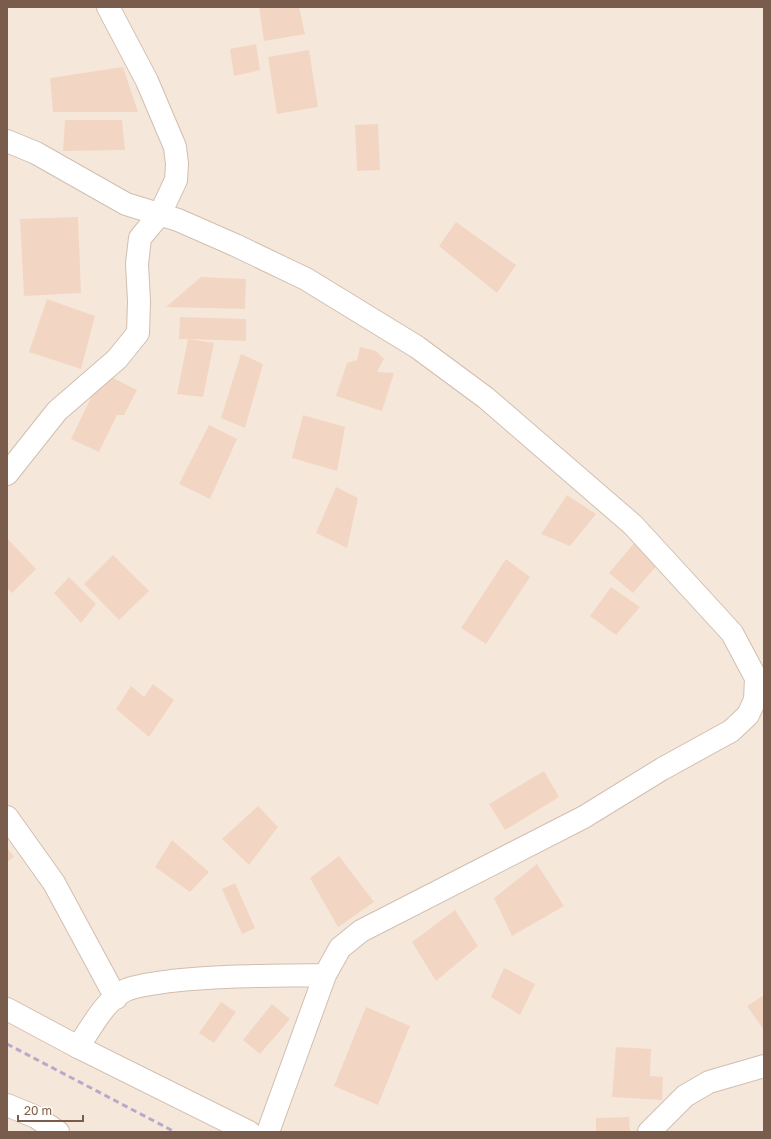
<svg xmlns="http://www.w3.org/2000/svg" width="771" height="1139" font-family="'Golos Text',sans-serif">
<rect width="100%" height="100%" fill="#fdf6ec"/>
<path fill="#f5e8da" d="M 7,7 L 764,7 L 764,1132 L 7,1132 Z"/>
<path fill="#f3d5c3" d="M 259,7 L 299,7 L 305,34 L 264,41 Z
M 256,44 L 260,70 L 234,76 L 230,49 Z
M 309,50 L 318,107 L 277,114 L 268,57 Z
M 123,67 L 138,112 L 53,112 L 50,78 Z
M 65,120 L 122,120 L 125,150 L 63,151 Z
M 378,124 L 380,170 L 357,171 L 355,125 Z
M 78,217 L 81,293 L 24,296 L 20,219 Z
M 456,222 L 516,265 L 497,293 L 439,246 Z
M 201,277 L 246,279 L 245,309 L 166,307 Z
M 47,299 L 95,316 L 81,369 L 29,352 Z
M 180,317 L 246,319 L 246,341 L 188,339 L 214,343 L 203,397 L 177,394 L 188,339 L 179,339 Z
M 360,347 L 376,351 L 384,359 L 377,372 L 394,373 L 382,411 L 336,396 L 347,363 L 357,360 Z
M 241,354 L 263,364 L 245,428 L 221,418 Z
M 103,373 L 137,390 L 124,415 L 117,415 L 99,452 L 71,439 Z
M 303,415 L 345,427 L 337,471 L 292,458 Z
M 209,425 L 237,439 L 210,499 L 179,484 Z
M 336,487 L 358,498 L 347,548 L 316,533 Z
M 567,495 L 596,514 L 570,546 L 541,534 Z
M 7,538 L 36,569 L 12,593 L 7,588 Z
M 636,541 L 659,563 L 633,593 L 609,573 Z
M 113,555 L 149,591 L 119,620 L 84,584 Z
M 506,559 L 530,577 L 486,644 L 461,628 Z
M 69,577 L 96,604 L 81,623 L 54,593 Z
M 611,587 L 640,607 L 616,635 L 590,616 Z
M 153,684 L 174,700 L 149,737 L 116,709 L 131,686 L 144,697 Z
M 544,771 L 559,797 L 505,830 L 489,804 Z
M 258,806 L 278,827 L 249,865 L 222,839 Z
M 172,840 L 209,872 L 190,892 L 155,867 Z
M 7,848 L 14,857 L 7,862 Z
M 339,856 L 374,902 L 338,927 L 310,878 Z
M 537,864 L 564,906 L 512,936 L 494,898 Z
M 235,883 L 255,928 L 242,934 L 222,889 Z
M 455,910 L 478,946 L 436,981 L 412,942 Z
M 504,968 L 535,984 L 520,1015 L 491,997 Z
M 764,995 L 764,1030 L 747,1006 Z
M 221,1002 L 236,1012 L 214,1043 L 199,1033 Z
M 272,1004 L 290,1019 L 260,1054 L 243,1040 Z
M 366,1007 L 410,1026 L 378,1105 L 334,1086 Z
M 616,1047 L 651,1049 L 650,1076 L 663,1077 L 662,1100 L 612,1097 Z
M 629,1117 L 630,1132 L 596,1132 L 596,1118 Z"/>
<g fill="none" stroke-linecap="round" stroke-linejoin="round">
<g stroke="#d1beb0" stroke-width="24">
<path id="street" d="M 7,141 L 36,153 L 126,204 L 178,220 L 235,245 L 306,279 L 417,347 L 486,398 L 633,525 L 732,633 L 756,678 L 755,700 L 748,715 L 731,731 L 662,769 L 584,817 L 361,931 L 340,948 L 325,975 L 268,1132
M 7,474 L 57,411 L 117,359 L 138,333 L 139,301 L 137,264 L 140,238 L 160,214 L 176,180 L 177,164 L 175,147 L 147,81 L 108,7
M 7,817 L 54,883 L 116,998
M 78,1047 C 91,1028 105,1000 126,990 C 138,985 158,983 171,981 C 222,975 274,976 325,975
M 7,1105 L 36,1117 L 58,1132
M 649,1132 L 685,1096 L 709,1082 L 764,1066"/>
</g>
<g stroke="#d6c0b0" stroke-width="24">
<path id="secondary" d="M 7,1009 L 78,1047 L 249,1132"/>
</g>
<use href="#street" stroke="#fff" stroke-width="22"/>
<use href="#secondary" stroke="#fff" stroke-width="22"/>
<path stroke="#b9a8c9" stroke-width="3" stroke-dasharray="6 4" stroke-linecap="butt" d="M 7,1044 L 175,1132"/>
</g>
<rect width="771" height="1139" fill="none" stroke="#7a5c4d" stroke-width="16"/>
<path d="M18 1115v6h65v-6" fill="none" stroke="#7a5c4d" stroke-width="2"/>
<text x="24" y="1115" font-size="12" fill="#7a5c4d" stroke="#fffaf3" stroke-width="3" paint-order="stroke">20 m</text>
</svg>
